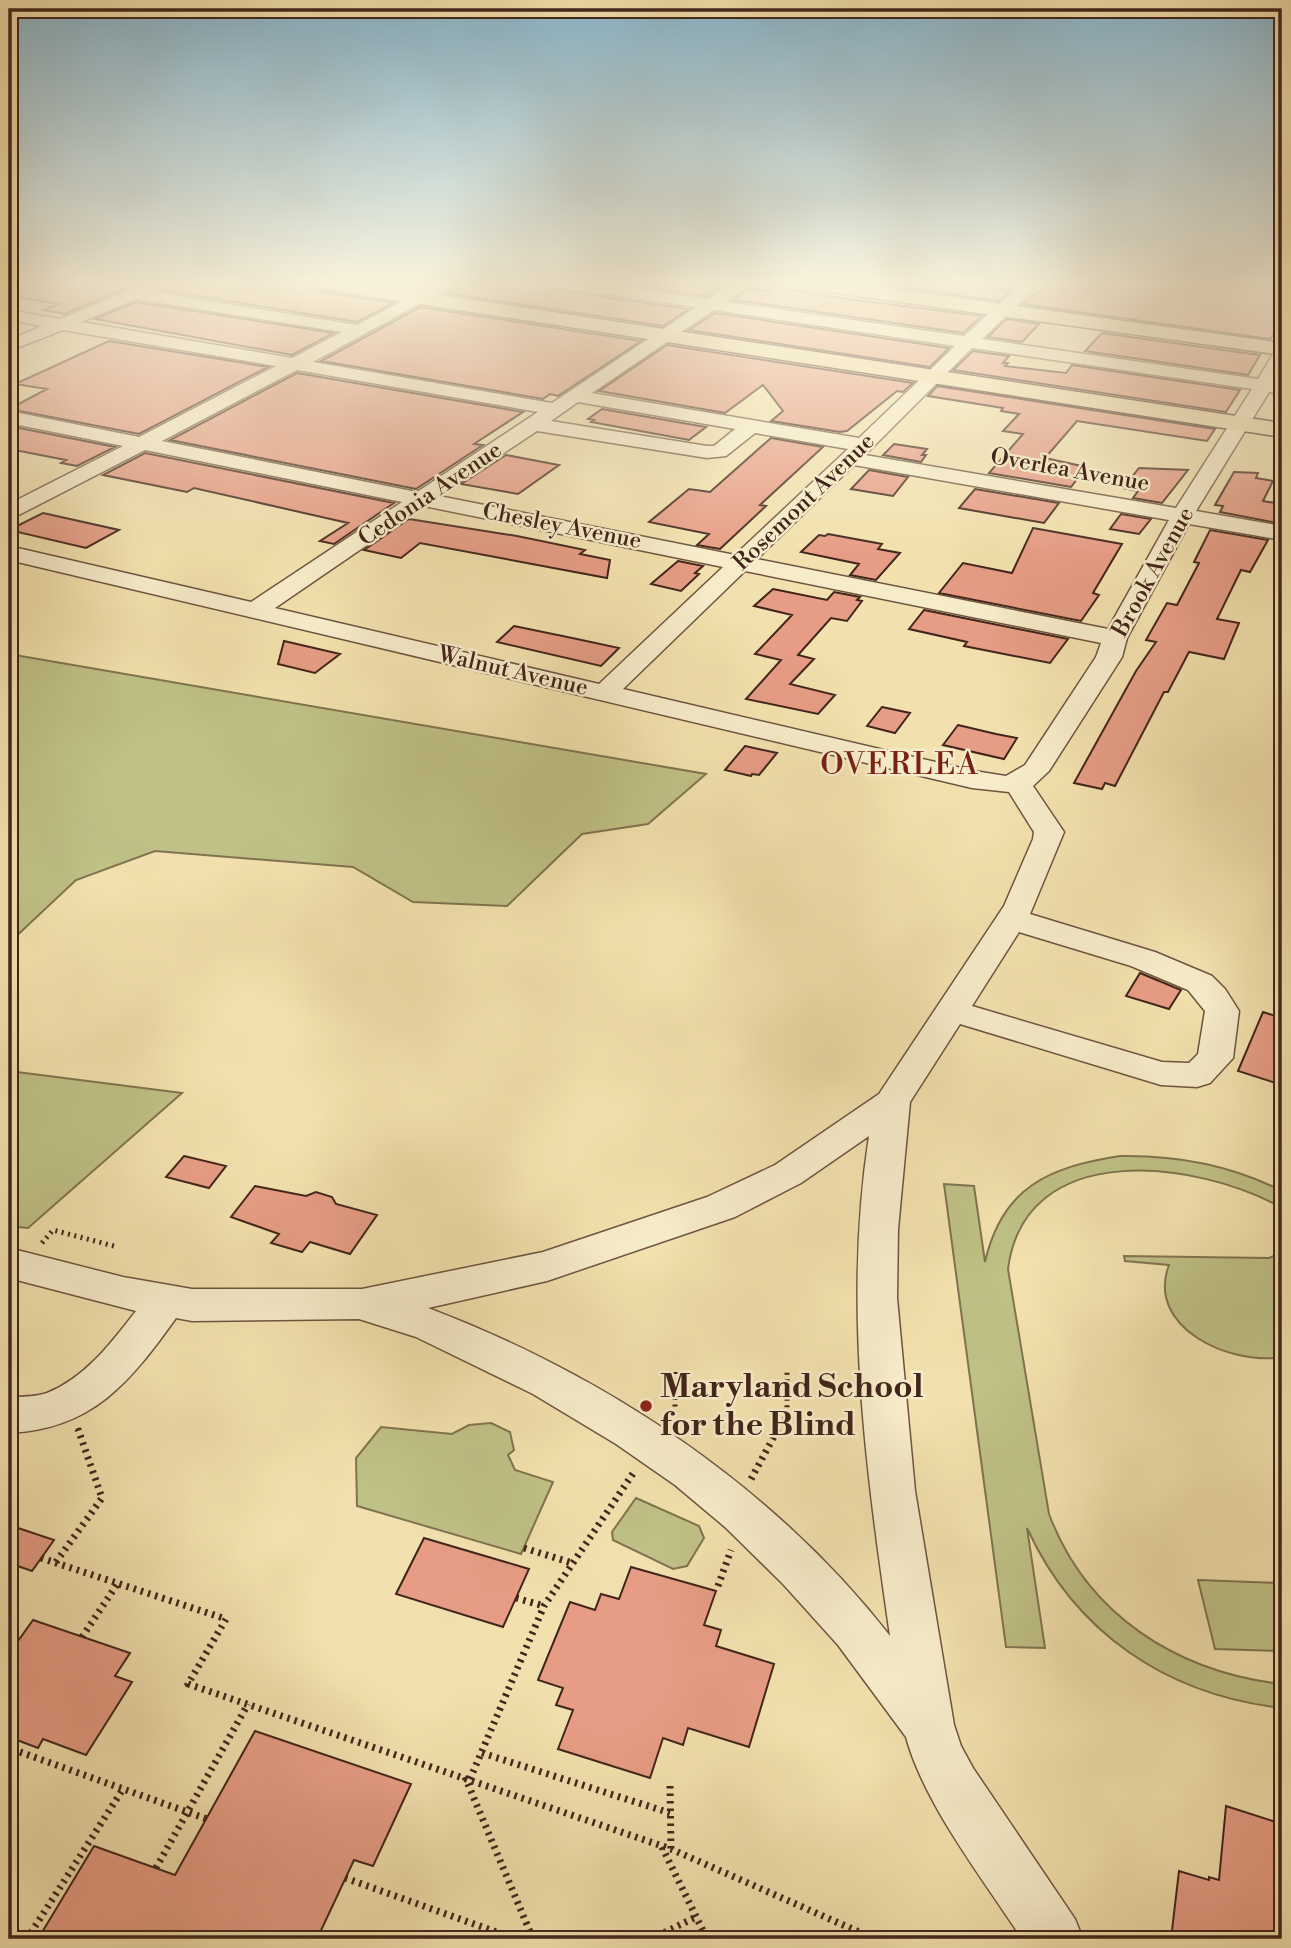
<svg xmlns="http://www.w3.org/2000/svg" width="1291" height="1948" font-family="'Libre Bodoni',serif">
<rect width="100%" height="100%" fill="#f2e1ae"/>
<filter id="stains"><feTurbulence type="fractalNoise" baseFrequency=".00286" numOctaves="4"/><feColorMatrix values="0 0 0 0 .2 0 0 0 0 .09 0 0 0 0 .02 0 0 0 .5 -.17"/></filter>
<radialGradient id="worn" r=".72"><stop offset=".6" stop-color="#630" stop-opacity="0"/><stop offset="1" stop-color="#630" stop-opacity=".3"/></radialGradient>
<path fill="#bfc187" stroke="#807350" stroke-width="2" d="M 9,654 L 706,774 L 648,824 L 582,834 L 507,906 L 413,902 L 353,867 L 155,851 L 76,880 L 9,943 Z
M 9,1071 L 182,1093 L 28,1228 L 9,1226 Z
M 1120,1156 C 1177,1155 1231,1165 1282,1191 L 1282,1208 C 1199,1161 1025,1137 1008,1269 L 1049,1514 C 1087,1615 1177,1672 1282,1684 L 1282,1708 C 1167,1695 1075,1633 1027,1528 L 1045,1648 L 1006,1647 L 944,1184 L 974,1186 L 985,1262 C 1002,1187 1049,1167 1120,1156 Z
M 1280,1253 L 1282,1255 L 1282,1357 C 1231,1366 1145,1328 1169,1265 L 1125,1261 L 1124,1256 L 1269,1258 Z
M 491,1423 L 510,1432 L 514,1450 L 508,1455 L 515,1470 L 553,1482 L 521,1554 L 357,1506 L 356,1458 L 381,1427 L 452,1434 L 469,1425 Z
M 636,1498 L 699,1526 L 704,1538 L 687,1566 L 673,1569 L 613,1540 L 612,1532 Z
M 1198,1580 L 1282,1583 L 1282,1651 L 1215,1649 Z"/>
<path fill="#e79d85" stroke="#42251a" stroke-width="2" d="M 9,282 L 141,282 L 65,314 L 43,310 L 59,304 L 9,296 Z
M 162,282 L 304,282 L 316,291 L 394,303 L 357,322 L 160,290 L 164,286 Z
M 530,282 L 545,282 L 556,290 L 689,309 L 663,326 L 445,293 L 462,283 L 515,291 Z
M 614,282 L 703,282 L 724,285 L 707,296 Z
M 865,282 L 939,282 L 1011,290 L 999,301 Z
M 1079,282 L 1219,282 L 1262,288 L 1269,290 L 1268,292 L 1282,294 L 1282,323 L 1270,339 L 1022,304 L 1050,284 L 1079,287 Z
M 772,287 L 841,298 L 982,316 L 963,333 L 734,300 L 749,289 L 767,291 Z
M 136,302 L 334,333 L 292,355 L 95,319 Z
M 420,307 L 641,341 L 558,396 L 550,394 L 543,399 L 321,361 Z
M 715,313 L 949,348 L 930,367 L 689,330 Z
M 1006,319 L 1039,324 L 1022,342 L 988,337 Z
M 1102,333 L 1260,355 L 1248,375 L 1085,351 Z
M 109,341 L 268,367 L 139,434 L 9,409 L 47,389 L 15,384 Z
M 667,345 L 913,383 L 903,392 L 897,391 L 847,431 L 840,432 L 771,421 L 783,411 L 763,385 L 725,413 L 599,391 Z
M 973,351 L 1009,356 L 1003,363 L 1008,363 L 1005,366 L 1066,373 L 1072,365 L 1240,390 L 1226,412 L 953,370 Z
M 297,373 L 523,412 L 474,444 L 483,445 L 416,489 L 170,440 Z
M 937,386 L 1215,429 L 1207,441 L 1077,421 L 1045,458 L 1086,467 L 1071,487 L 989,473 L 1023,434 L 1003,431 L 1019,414 L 1001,411 L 1003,408 L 928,396 Z
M 602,409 L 706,427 L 689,440 L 591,422 L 594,420 L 588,419 Z
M 9,426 L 115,447 L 77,466 L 61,463 L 66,460 L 9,449 Z
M 771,438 L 823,447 L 760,505 L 766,506 L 720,549 L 697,545 L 709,534 L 649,522 L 689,489 L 710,492 Z
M 894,444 L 927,449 L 922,455 L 926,455 L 921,462 L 883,455 Z
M 145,453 L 394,503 L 334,544 L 320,541 L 348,523 L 194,488 L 187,492 L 103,475 Z
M 506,455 L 543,462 L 559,465 L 518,494 L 461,484 Z
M 1139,468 L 1188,470 L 1162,503 L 1133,498 L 1138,491 L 1123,488 Z
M 869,470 L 908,477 L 893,496 L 851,489 Z
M 1234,472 L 1258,473 L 1256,478 L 1273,481 L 1263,501 L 1282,504 L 1282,512 L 1277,523 L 1220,512 L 1223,506 L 1215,505 Z
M 975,489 L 1059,503 L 1044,523 L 959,508 Z
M 43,513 L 119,530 L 86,548 L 9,530 Z
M 1121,514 L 1151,519 L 1139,534 L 1110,529 Z
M 409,519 L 517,536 L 585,550 L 580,554 L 610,560 L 607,578 L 420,543 L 401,558 L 364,550 Z
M 1033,528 L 1122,544 L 1093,593 L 1099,595 L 1081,621 L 939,593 L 963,563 L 1012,573 Z
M 1210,530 L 1268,540 L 1250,572 L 1241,570 L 1217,619 L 1239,623 L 1224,659 L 1189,652 L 1168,692 L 1164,692 L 1115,786 L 1105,783 L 1102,789 L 1074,783 L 1136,671 L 1156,642 L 1146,640 L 1167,603 L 1177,605 L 1199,563 L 1194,562 Z
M 828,534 L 882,544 L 878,549 L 900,553 L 876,580 L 850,575 L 859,564 L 801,552 L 819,535 L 825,536 Z
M 678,561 L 703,566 L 695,573 L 699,574 L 681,591 L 651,584 Z
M 773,589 L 827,600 L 834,592 L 860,597 L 857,600 L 862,601 L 847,621 L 831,618 L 798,655 L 814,659 L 790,684 L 835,695 L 818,714 L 746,699 L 781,660 L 755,654 L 792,615 L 754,606 Z
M 924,610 L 1068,639 L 1050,663 L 964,646 L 967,642 L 909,629 Z
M 514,626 L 577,639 L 619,648 L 601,666 L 497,642 Z
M 284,641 L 340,654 L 315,673 L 278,664 Z
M 882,707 L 910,713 L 895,733 L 867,726 Z
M 958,725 L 996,734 L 1017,738 L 1004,759 L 943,745 Z
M 745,746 L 777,753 L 759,775 L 752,774 L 751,776 L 725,770 Z
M 1140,973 L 1181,990 L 1169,1009 L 1126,996 Z
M 1263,1012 L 1282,1018 L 1282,1085 L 1238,1071 Z
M 184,1156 L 226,1166 L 209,1188 L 166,1177 Z
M 255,1186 L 306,1196 L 316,1192 L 332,1197 L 336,1204 L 377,1215 L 350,1254 L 310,1242 L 302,1252 L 271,1243 L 279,1234 L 231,1217 Z
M 9,1525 L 54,1540 L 32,1571 L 9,1563 Z
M 424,1538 L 529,1569 L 503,1627 L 396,1594 Z
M 631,1567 L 716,1591 L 704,1625 L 721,1630 L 716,1646 L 774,1664 L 749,1747 L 688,1728 L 683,1745 L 663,1738 L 650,1778 L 558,1749 L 573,1710 L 556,1705 L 563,1688 L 538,1680 L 570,1602 L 595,1610 L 601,1594 L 619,1599 Z
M 33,1620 L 130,1653 L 115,1676 L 132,1682 L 86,1755 L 43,1739 L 38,1748 L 9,1737 L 9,1638 L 18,1641 Z
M 255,1731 L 411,1784 L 373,1866 L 354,1860 L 317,1939 L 38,1939 L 94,1846 L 175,1875 Z
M 1226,1806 L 1282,1824 L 1282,1939 L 1171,1939 L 1179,1871 L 1209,1880 L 1209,1877 L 1219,1880 Z"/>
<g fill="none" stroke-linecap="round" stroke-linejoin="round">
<g stroke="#6e543f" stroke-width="3">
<path id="minor" d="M 439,282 L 460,282 L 313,362 L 552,403 L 696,307 L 556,287 L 548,282 L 593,282 L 708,299 L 733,282 L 753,282 L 727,302 L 964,336 L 1024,282 L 1042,282 L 982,339 L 1258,379 L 1276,349 L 1282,348 L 1282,368 L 1275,381 L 1282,382 L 1282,394 L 1269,392 L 1196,511 L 1282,526 L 1282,540 L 1189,524 L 1127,638 L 1122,657 L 1049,771 L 1033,786 L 1064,832 L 1030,914 L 1155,952 L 1212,976 L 1225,989 L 1239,1011 L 1233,1058 L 1210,1083 L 1197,1087 L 1161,1085 L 960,1024 L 910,1102 L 898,1229 L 897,1298 L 915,1491 L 954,1725 L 961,1746 L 973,1768 L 1075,1919 L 1083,1939 L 1022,1939 C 984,1880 924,1804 906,1737 L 838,1645 L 783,1584 L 725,1527 L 675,1485 L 616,1444 L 533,1394 L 416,1337 L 359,1319 L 192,1321 L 176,1318 C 130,1382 93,1429 9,1433 L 9,1397 C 21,1397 35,1397 47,1393 C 85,1378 112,1342 136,1311 L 9,1278 L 9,1248 L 123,1277 L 192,1289 L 362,1289 L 543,1252 L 707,1197 L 775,1165 L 879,1094 L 1004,906 L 1033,839 L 1034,832 L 1009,792 L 972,788 L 9,560 L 9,546 L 251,602 L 402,502 L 145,450 L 9,520 L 9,504 L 123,446 L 9,423 L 9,411 L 139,437 L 276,366 L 63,330 L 9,351 L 9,340 L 42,326 L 9,320 L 9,310 L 60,319 L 147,283 L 158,282 L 161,286 L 153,292 L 357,325 ZM 136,299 L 342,332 L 292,358 L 81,322 ZM 714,310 L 955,346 L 859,438 L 592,393 ZM 972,348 L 1252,389 L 1176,508 L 865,455 ZM 297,370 L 538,412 L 417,492 L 162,441 ZM 578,402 L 735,429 L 714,446 L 707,446 L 551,421 ZM 537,431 L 707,458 L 726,456 L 755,433 L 848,449 L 735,555 L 439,496 ZM 854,465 L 1169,520 L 1108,629 L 757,559 ZM 424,506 L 723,567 L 599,684 L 275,608 ZM 745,571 L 1101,643 L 1096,657 L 1025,765 L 1006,776 L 974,771 L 623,689 ZM 1019,932 L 1131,966 L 1188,990 L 1205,1011 L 1198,1054 L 1189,1063 L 1162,1062 L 972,1006 ZM 869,1136 C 843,1306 866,1468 890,1636 C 773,1486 605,1375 428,1308 L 547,1281 L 735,1217 L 801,1183 Z"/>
</g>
<g stroke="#42251a" stroke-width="3">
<path id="major" d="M 307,282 L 356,282 L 1282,423 L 1282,437 L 316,288 Z
M 790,282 L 843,282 L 1282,343 L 1282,355 L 799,288 Z"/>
</g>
<path stroke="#42251a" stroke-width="5" stroke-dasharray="2 4.5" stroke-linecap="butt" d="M 42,1243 L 53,1230 L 114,1246
M 670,1418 L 675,1410 L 675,1368
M 78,1428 L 79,1431
M 778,1431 L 787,1414 L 787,1372"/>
<path stroke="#42251a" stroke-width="7" stroke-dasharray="2.5 5" stroke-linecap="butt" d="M 751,1479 L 778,1429
M 524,1548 L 572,1563
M 41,1558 L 226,1619 L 188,1684 L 671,1849 L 875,1939
M 56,1562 L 102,1498 L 78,1429
M 718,1586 L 731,1550
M 516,1598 L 544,1606
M 82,1637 L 118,1583
M 20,1752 L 207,1819
M 482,1753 L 670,1813
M 465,1777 L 533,1939
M 470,1779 L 544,1606 L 634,1472
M 670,1786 L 671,1849
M 662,1847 L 707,1939
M 156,1868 L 248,1704
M 345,1878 L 516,1939
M 27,1939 L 123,1789
M 651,1939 L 696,1917"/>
<use href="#minor" fill="#f7ecca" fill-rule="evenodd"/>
<use href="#major" fill="#f2e1ae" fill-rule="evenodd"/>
</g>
<linearGradient id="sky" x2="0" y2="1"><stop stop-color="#89b8d0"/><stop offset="0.51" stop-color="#f9f2db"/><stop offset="1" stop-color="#f9f2db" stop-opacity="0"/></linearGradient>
<rect width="1291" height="555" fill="url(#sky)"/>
<circle fill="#8f2418" stroke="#f7ecca" stroke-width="2.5" cx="646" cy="1406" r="7"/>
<g text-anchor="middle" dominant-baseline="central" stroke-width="5" stroke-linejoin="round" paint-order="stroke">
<g font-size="23" fill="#42251a" stroke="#f7ecca">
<text transform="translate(1070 470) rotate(10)">Overlea Avenue</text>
<text transform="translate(430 494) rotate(-34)">Cedonia Avenue</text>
<text transform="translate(804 502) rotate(-44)">Rosemont Avenue</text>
<text transform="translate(562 526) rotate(11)">Chesley Avenue</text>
<text transform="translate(1153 572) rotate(-61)">Brook Avenue</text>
<text transform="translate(513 671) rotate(13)">Walnut Avenue</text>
</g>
<g font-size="30" letter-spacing="2" fill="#7a1f14" stroke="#f7ecca">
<text x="900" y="765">OVERLEA</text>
</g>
<g font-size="33" font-weight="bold" fill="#42251a" stroke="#f7ecca" text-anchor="start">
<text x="660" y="1387">Maryland School<tspan x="660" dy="38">for the Blind</tspan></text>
</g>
</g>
<rect width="1291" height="1948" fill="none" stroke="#f2e1ae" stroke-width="35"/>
<rect x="10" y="10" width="1270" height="1927" fill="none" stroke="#42251a" stroke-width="3.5"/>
<rect x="18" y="18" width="1256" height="1913" fill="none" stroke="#42251a" stroke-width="2"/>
<rect width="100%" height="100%" filter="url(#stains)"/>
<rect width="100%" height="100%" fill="url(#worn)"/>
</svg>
